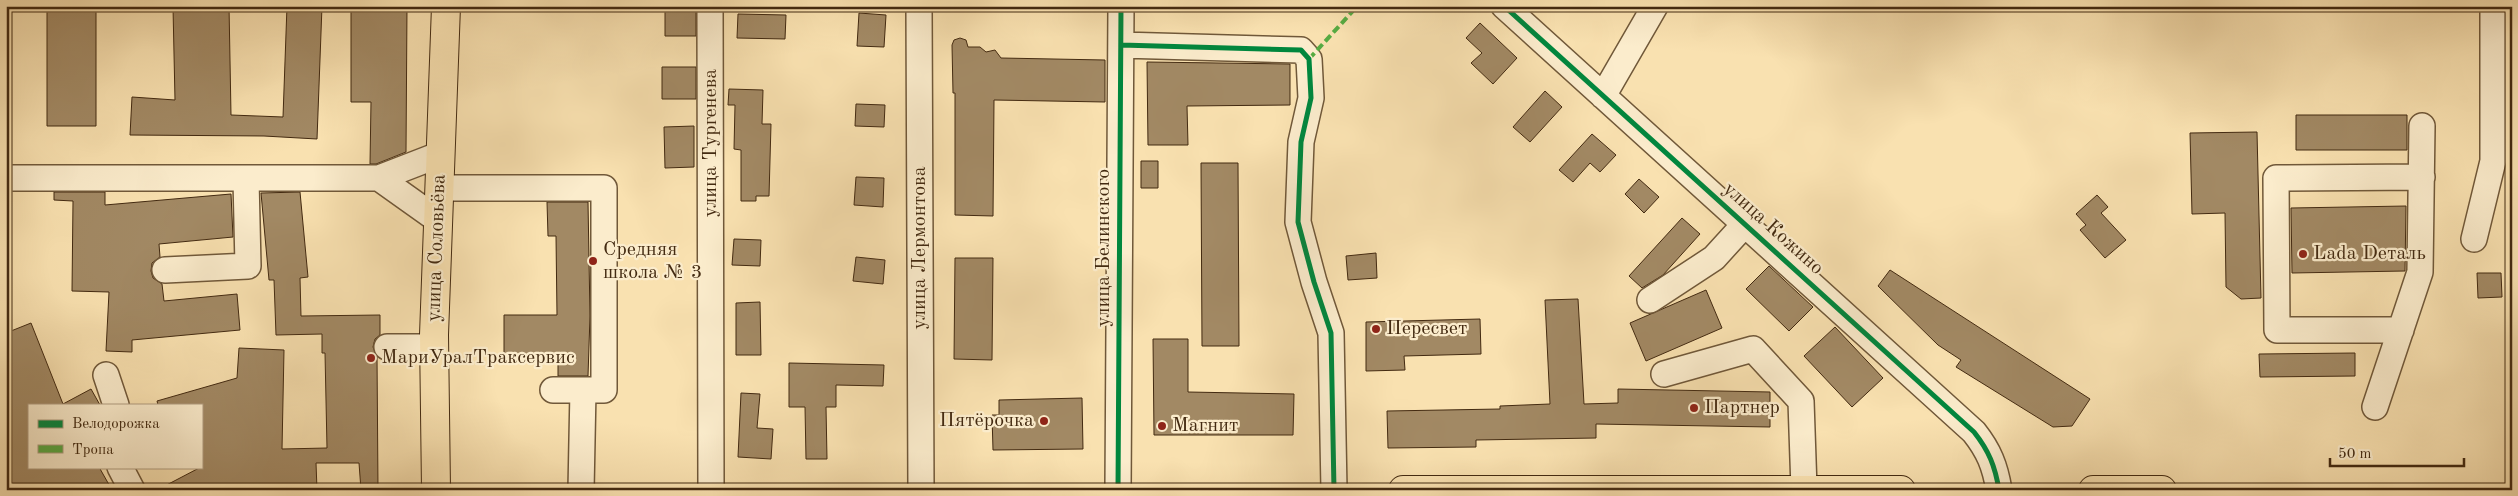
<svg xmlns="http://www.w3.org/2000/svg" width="2518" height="496" font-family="'Old Standard TT',serif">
<rect width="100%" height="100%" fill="#f9e1b0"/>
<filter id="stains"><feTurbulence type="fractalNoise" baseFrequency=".004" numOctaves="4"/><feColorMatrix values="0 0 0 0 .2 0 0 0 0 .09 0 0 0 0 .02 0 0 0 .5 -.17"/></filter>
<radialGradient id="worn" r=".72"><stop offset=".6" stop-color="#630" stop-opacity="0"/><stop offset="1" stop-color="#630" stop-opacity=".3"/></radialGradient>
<path fill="#a28964" stroke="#432a11" d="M 47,6 L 96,6 L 96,126 L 47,126 Z
M 229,6 L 231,115 L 283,117 L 287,6 L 322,6 L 317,139 L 264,136 L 130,135 L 132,97 L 175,100 L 173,7 Z
M 365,6 L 407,6 L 406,152 L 376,164 L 370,164 L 371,102 L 351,102 L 351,8 L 365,8 Z
M 665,6 L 696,6 L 696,36 L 665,36 Z
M 859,13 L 886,15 L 884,47 L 857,46 Z
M 738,14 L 786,15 L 785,39 L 737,38 Z
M 1480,23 L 1517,58 L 1493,84 L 1471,63 L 1482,53 L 1466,38 Z
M 960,38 L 966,40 L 968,47 L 980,47 L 986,52 L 995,50 L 1001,58 L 1105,60 L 1105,102 L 994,100 L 993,216 L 955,215 L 955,93 L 953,93 L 952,45 L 954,40 Z
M 1147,62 L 1290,64 L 1290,105 L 1187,106 L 1188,145 L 1148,145 Z
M 662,67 L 696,67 L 696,99 L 662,99 Z
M 729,89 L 763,90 L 762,124 L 771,124 L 769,196 L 756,196 L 756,201 L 741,201 L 741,150 L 734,149 L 735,105 L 728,105 Z
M 1545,91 L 1562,107 L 1530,142 L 1513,127 Z
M 856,104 L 885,105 L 884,127 L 855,126 Z
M 2296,115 L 2407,115 L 2407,150 L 2296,150 Z
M 694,126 L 694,167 L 665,168 L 664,127 Z
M 2257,132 L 2261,298 L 2241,299 L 2226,287 L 2225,213 L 2192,214 L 2190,133 Z
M 1592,134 L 1616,155 L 1600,172 L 1590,163 L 1573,182 L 1559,170 Z
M 1141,161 L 1158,161 L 1158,188 L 1141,188 Z
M 1201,163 L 1238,163 L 1239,346 L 1202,346 Z
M 856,177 L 884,178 L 883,207 L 854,205 Z
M 1639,179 L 1659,197 L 1644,213 L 1625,194 Z
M 54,192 L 105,192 L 105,205 L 231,194 L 233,237 L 159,244 L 160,257 L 152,263 L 151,271 L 153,278 L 162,284 L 164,301 L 237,294 L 240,330 L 132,340 L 132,352 L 106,351 L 109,292 L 72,291 L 73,201 L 54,200 Z
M 300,192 L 308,277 L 300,278 L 301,316 L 380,315 L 380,335 L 375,339 L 373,347 L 377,356 L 378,490 L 361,490 L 359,463 L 316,463 L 317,490 L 157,490 L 201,467 L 201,405 L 158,405 L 157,401 L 237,378 L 239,348 L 284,350 L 282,449 L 327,448 L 325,353 L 322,353 L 322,334 L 276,335 L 274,280 L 269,280 L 261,193 Z
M 2097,195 L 2108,207 L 2101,213 L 2126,240 L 2105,258 L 2080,230 L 2086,225 L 2076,214 Z
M 547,202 L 588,202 L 590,316 L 588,376 L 558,376 L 558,358 L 504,358 L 504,315 L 557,315 L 556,236 L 548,236 Z
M 2406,206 L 2405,271 L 2292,273 L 2291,208 Z
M 1682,218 L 1700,234 L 1663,275 L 1642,288 L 1629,276 Z
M 734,239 L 761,240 L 760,266 L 732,265 Z
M 1376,253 L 1377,278 L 1348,280 L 1346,256 Z
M 856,257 L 885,260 L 883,284 L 853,281 Z
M 955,258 L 993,258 L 992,360 L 954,359 Z
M 1769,266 L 1813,307 L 1789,331 L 1746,289 Z
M 1890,270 L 2090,399 L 2072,426 L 2053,427 L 1956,367 L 1961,360 L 1938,345 L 1878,286 Z
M 2477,273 L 2501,273 L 2502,297 L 2478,298 Z
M 1706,290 L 1722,328 L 1646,361 L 1630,323 Z
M 1578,299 L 1584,404 L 1618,403 L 1618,389 L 1770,392 L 1770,427 L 1596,424 L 1596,438 L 1476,440 L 1476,447 L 1388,448 L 1387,411 L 1500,409 L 1500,406 L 1550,404 L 1545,300 Z
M 760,302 L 761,355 L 736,355 L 736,303 Z
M 1480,319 L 1481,354 L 1404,356 L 1405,370 L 1366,371 L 1366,322 Z
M 31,323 L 63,404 L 91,389 L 100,405 L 29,405 L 29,467 L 99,467 L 112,490 L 12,490 L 6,476 L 6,333 Z
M 1835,327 L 1883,378 L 1852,407 L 1804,356 Z
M 1153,339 L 1188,339 L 1188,392 L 1294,394 L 1293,435 L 1154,435 Z
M 2355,353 L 2355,376 L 2260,377 L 2259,354 Z
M 789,363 L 884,365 L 883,386 L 836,385 L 836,407 L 826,407 L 827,459 L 806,459 L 805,407 L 789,407 Z
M 741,393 L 760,394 L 757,428 L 773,429 L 771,459 L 738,457 Z
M 1082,398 L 1083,449 L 993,450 L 992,415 L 999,415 L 999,400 Z"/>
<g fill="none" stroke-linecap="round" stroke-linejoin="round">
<g stroke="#705839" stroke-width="28">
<path id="minor" d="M 710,6 L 711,490
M 919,6 L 921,490
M 1504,6 L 1974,432 C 1989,451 1995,466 1999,490
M 1121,45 L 1301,50 L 1309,59 L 1311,98 L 1301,142 L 1298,222 L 1314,282 L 1331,333 L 1334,490
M 1603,96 L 1655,6
M 6,178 L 379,178 L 441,154
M 379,178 L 438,220
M 439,188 L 604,188 L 604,390 L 553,390
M 2474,239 L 2493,161 L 2493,6
M 165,270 L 248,266 L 246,179
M 1650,300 L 1714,258 L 1745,224
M 2401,330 L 2277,330 L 2276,178 L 2422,177
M 387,347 L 434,347
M 1664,374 L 1753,349 L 1801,401 L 1804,489
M 106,375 L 116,405
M 2375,407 L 2420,272 L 2422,126
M 120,467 L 132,490
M 581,490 L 583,390
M 1118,490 L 1121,6"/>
</g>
<g stroke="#432a11" stroke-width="30">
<path id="major" d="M 436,490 L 434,335 L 446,6
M 1403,490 L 1901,490
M 2093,490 L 2162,490"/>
</g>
<use href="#minor" stroke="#fbeccc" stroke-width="25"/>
<use href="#major" stroke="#f9e1b0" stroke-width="28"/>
<path stroke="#56ab42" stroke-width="4" stroke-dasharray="8 4" stroke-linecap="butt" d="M 1309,59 L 1352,12 L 1355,6"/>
<g stroke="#fbeccc" stroke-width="8">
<path id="cycleway" d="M 1504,6 L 1974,432 C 1989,451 1995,466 1999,490
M 1121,45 L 1301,50 L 1309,59 L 1311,98 L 1301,142 L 1298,222 L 1314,282 L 1331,333 L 1334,490
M 1118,490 L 1121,6"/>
</g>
<use href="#cycleway" stroke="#00873e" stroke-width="5"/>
</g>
<g fill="#8f2418" stroke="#fbeccc" stroke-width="2">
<circle cx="2303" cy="254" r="5"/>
<circle cx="593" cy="261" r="5"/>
<circle cx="1376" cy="329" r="5"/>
<circle cx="371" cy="358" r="5"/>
<circle cx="1694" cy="408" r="5"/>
<circle cx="1044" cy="421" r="5"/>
<circle cx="1162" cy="426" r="5"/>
</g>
<g text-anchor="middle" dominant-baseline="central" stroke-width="4.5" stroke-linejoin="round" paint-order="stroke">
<g font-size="20" fill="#432a11" stroke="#fbeccc">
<text transform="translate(711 143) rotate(-90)">улица Тургенева</text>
<text transform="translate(1773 229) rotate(42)">улица Кожино</text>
<text transform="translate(437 248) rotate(-88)">улица Соловьёва</text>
<text transform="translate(920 248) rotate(-90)">улица Лермонтова</text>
<text transform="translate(1104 248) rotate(-90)">улица Белинского</text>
</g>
<g font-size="20" fill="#432a11" stroke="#fbeccc" text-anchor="start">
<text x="603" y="250">Средняя<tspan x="603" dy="23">школа № 3</tspan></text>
<text x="2313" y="254">Lada Dеталь</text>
<text x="1386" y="329">Пересвет</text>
<text x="381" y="358">МариУралТраксервис</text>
<text x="1704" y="408">Партнер</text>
<text x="1034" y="421" text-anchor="end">Пятёрочка</text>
<text x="1172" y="426">Магнит</text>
</g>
</g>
<rect width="2518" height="496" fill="none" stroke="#f9e1b0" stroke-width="25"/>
<rect x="8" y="8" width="2503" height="481" fill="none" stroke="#432a11" stroke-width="2.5"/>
<rect x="12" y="12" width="2493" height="471" fill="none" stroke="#432a11"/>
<rect x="28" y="404" width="175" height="65" fill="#fbeccc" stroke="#b19e81"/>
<rect x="38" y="420" width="25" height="8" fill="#00873e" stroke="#b19e81"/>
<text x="72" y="428" font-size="15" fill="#432a11">Велодорожка</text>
<rect x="38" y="445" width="25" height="8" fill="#56ab42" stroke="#b19e81"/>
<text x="72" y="454" font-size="15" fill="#432a11">Тропа</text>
<path d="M2330 458v8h134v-8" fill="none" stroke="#432a11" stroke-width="2.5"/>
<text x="2338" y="458" font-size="15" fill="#432a11" stroke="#fbeccc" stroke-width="4" paint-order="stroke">50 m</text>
<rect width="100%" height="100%" filter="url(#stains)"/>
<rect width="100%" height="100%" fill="url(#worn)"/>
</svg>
